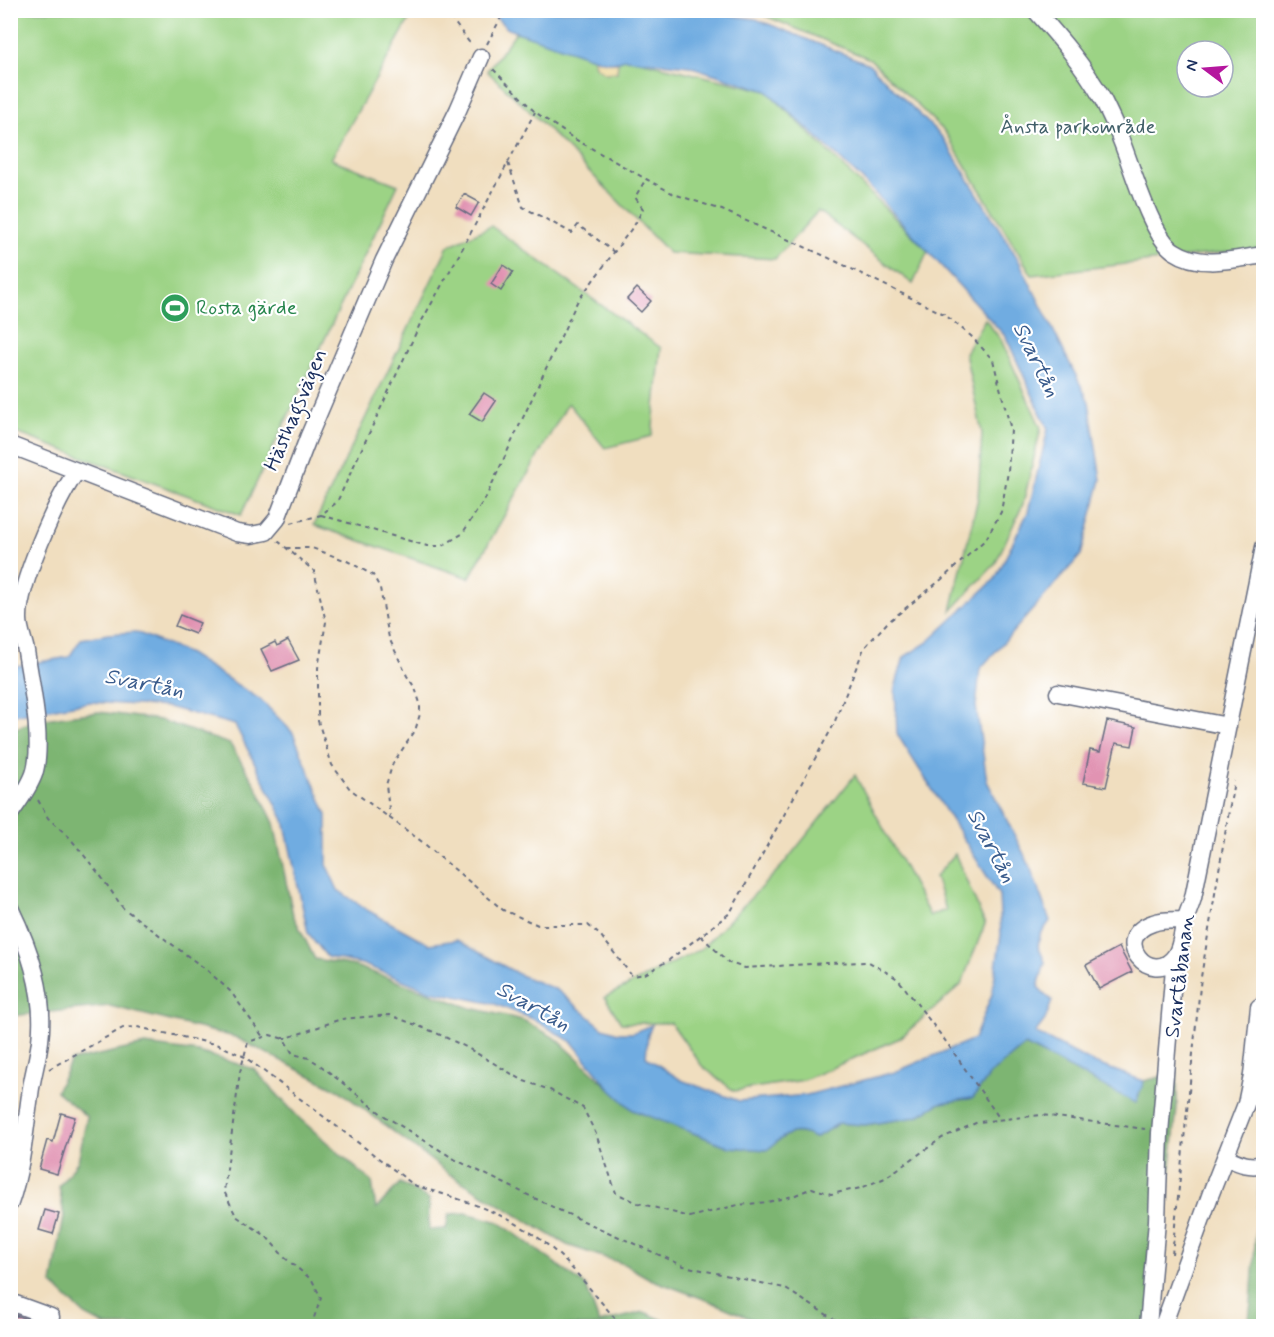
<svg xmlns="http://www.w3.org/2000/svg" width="1274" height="1337" font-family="Mynerve,sans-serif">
<rect width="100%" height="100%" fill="#fff"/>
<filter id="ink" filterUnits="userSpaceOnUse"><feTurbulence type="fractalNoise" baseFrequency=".0167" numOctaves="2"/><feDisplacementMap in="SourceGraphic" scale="12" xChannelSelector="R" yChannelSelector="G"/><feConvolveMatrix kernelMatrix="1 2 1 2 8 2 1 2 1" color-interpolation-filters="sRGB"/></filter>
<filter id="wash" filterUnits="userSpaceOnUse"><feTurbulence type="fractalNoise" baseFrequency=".008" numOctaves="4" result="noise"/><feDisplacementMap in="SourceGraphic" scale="24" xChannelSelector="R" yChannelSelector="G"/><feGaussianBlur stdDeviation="1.35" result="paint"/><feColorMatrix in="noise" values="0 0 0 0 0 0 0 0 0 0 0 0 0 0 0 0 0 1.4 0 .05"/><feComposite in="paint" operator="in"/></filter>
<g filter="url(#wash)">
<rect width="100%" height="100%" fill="#f0debf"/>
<path fill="#9cd385" stroke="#5c8172" stroke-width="1.5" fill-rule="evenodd" d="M 10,11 L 414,11 L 331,159 L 398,185 L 241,515 L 11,431 Z
M 738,11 L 1263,11 L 1263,248 L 1032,275 L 945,132 L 870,59 L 758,13 ZM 1187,51 L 1223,51 L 1223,87 L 1187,87 Z
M 516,32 L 767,91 L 928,251 L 913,284 L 818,211 L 775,259 L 669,253 L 543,124 L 487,71 Z
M 491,226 L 661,348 L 652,436 L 605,448 L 568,403 L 469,578 L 314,525 L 448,246 Z
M 985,319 L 1001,340 L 1041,428 L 1023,504 L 995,564 L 951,611 L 978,498 L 982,433 L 965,353 Z
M 855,775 L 930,916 L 946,910 L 935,877 L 955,854 L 985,924 L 961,985 L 900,1038 L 804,1080 L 734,1091 L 702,1066 L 671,1023 L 621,1023 L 605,997 L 701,949 L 782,866 Z"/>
<path fill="#7db572" stroke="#4c7268" stroke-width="1.5" d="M 99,712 L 160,720 L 230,744 L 255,784 L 274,823 L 293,915 L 315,959 L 355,966 L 471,1008 L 523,1020 L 557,1039 L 633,1110 L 730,1147 L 767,1150 C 785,1135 792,1126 815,1138 L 839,1123 L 864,1125 L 916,1117 L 940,1103 L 973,1098 L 990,1074 L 1025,1045 L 1136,1102 L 1144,1081 L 1177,1073 L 1177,1107 L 1154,1326 L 768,1326 L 712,1302 L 650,1279 L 624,1264 L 567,1245 L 449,1174 L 340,1091 L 235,1037 L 110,1006 L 11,1016 L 11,732 C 25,718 78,715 99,712 Z
M 145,1045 L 198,1052 L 254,1069 L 299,1118 L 372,1182 L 376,1209 L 400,1183 L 429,1199 L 429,1230 L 446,1229 L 449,1214 L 466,1213 L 499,1222 L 586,1286 L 599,1323 L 644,1312 L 677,1326 L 106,1326 L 85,1315 L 52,1284 L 64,1216 L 59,1186 L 78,1161 L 87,1117 L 56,1091 L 71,1061 Z
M 1263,1129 L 1263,1326 L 1248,1326 L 1251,1303 Z"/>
<path fill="#eeda9e" stroke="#84847e" stroke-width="1.5" d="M 593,58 L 607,62 L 618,62 L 617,72 L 605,73 L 595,66 Z"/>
<path fill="#70ace1" stroke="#466ea0" stroke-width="1.5" d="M 691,10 L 756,19 L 869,64 L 943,138 L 1018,259 L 1089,402 L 1101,480 L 1081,555 L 980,669 L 976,706 L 987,781 L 1029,864 L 1050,921 L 1040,935 L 1038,946 L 1045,962 L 1038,987 L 1052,1001 L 1045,1020 L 1035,1033 L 1094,1063 L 1144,1081 L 1136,1103 L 1025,1045 L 990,1074 L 973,1098 L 940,1103 L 916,1117 L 864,1125 L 839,1123 L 815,1138 C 791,1126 785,1135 767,1150 L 730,1147 L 633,1110 L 612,1091 L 572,1042 L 533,1019 L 495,1004 L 431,991 L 362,964 L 327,957 L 308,933 L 284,820 L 235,725 L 168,707 L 90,702 L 14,715 L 11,719 L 11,667 L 69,657 L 81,639 L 108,634 L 136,632 L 189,654 L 261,700 L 293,733 L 327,815 L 327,866 L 338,890 L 367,910 L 429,944 L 457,940 L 520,975 L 557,990 L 603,1028 L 618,1033 L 632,1033 L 652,1025 L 648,1034 L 646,1057 L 681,1080 L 739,1101 L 807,1095 L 895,1072 L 974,1039 L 992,994 L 1001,935 L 999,895 L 897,734 L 895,688 L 904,657 L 928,642 L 995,579 L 1028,512 L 1048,429 L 1006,337 L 863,180 L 767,91 L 689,66 L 625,59 C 614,64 605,62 593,58 L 508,29 L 489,11 Z"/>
<g id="blocks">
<path fill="#e193b2" d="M 464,194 L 479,202 L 471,216 L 456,207 Z
M 503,265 L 513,272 L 501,291 L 491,284 Z
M 637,288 L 651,301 L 641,312 L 627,299 Z
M 484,393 L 496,401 L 482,422 L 469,414 Z
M 180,615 L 200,623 L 195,634 L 175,626 Z
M 288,640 L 299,660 L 272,671 L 261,649 L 275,642 L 277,646 Z
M 1107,721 L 1136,727 L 1132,746 L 1116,743 L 1106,787 L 1083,783 L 1090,750 L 1100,752 Z
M 1119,947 L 1132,972 L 1099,989 L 1086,965 Z
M 61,1113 L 75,1117 L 57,1174 L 39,1169 L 47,1140 L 53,1142 Z
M 45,1210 L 59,1214 L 53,1234 L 39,1230 Z
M 15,1315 L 46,1326 L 12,1326 Z"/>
</g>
</g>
<g filter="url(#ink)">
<use href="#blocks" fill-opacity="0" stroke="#666c80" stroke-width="1.5"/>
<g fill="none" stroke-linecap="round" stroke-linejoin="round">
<g stroke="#666c80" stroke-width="19">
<path id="minor" d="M 1035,10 C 1060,38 1084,66 1102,98 C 1109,112 1116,126 1121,140 C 1132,167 1151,236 1174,251 C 1201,269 1234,259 1264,255
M 10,445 L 237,533 L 251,535 L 266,532 L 277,519 L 308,438 L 384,260 L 458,110 L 481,57
M 1058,693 L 1228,726
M 10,814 C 19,801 29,788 34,774 C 44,744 31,683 26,651 C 24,640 19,630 19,619 C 18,586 57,498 77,471
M 10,908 C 30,949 46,995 40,1041 C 38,1059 32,1077 30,1095 C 25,1131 22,1168 10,1203
M 1185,920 C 1175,921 1163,919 1153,923 C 1108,938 1152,988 1175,956 C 1182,946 1182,931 1185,920 C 1188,912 1191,905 1193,898 L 1264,547
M 1225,1157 C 1239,1163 1249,1168 1264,1164
M 10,1302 L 51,1317
M 1148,1326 L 1157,1221 L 1160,1133 L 1175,956
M 1163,1326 L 1211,1193 L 1246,1104 L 1252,1075 L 1259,1007"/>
</g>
<path stroke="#666c80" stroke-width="2" stroke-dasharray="4.5 4.5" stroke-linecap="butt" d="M 445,10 L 472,46
M 487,44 L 505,10
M 508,163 L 523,207 L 572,233 L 578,225 L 614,252
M 321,515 L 427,546 L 442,546 L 462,534 L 486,497 L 577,302 L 635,224 L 643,209 L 635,197 L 646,179
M 291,523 L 321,515 L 337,502 L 420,324 L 460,253 L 535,112
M 278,541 L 314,571 L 326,622 L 318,668 L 318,721 L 332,765 L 350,789 L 421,841 L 503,910 L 538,925 L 588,925 L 601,936 L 632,976 L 645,974 L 669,960 L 730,913 L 833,726 L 864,648 L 887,623 L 942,579 L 986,539 L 1001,512 L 1008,472 L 1011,430 L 993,360 L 971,336 L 944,314 L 827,257 L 722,210 L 674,194 L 646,179 L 573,138 L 535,112 L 492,68
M 286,548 L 312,548 L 347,561 L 373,575 L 380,588 L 389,638 L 407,676 L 415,688 L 420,703 L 420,714 L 415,731 L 393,763 L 386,785 L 390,817
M 1259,657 L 1264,634
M 38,800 L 48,818 L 69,837 L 100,875 L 123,908 L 208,971 L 231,992 L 263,1037
M 701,936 L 729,963 L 745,968 L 826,963 L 869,962 L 898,979 L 947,1043 L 1000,1119
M 282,1038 L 287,1038 L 341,1019 L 390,1015 L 434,1032 L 466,1047 L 524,1081 L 550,1090 L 583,1108 L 596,1134 L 616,1193 L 638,1203 L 690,1217 L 738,1205 L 768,1202 L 793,1196 L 812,1188 L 831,1194 L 861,1188 L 885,1178 L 942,1138 L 978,1122 L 1042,1115 L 1145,1129
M 49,1069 L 123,1028 L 137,1027 L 219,1045 L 245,1057 L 410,1182 L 416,1186 C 464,1200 511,1214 550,1247 C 577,1270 598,1300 622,1326
M 1172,1254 L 1201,977 L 1234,781
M 311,1326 L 321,1298 L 312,1280 L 285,1258 L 266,1236 L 236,1216 L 224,1191 L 240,1072 L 248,1042 L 270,1035 L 284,1039 L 293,1054 L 309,1058 L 320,1065 L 383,1115 L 456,1160 L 561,1211 L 684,1266 L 784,1288 L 845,1326"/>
<use href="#minor" stroke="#fff" stroke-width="16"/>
</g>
</g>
<defs>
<g id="stadium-disc" transform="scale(1.5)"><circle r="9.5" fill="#2e9e5b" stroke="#fff"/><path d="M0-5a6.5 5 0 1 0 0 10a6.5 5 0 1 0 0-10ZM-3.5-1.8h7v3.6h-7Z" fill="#fff"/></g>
</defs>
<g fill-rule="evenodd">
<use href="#stadium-disc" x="175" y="308"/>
</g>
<g text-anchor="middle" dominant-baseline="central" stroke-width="4.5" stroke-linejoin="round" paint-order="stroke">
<g font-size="21" fill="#42606a" stroke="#fff">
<text x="1078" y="127">Ånsta parkområde</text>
</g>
<g font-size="21" fill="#27864d" stroke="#fff" text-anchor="start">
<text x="196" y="308">Rosta gärde</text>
</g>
<g font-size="21" fill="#1b2f5e" stroke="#fff">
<text transform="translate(296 410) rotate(-67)">Hästhagsvägen</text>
<text transform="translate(1180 976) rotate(-83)">Svartåbanan</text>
</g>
<g font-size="22" font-style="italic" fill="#395b8c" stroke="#fff">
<text transform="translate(1036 360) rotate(64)">Svartån</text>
<text transform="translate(144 684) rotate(11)">Svartån</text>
<text transform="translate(991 846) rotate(62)">Svartån</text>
<text transform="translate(533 1007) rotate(29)">Svartån</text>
</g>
</g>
<rect width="1274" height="1337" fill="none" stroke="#fff" stroke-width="36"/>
<g transform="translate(1205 69) rotate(286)"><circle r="28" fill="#ffffff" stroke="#a4acbf" stroke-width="1.5"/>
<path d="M0-4.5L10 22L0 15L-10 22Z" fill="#b5179e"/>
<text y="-9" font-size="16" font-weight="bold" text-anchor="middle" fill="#1b2f5e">N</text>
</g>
</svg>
